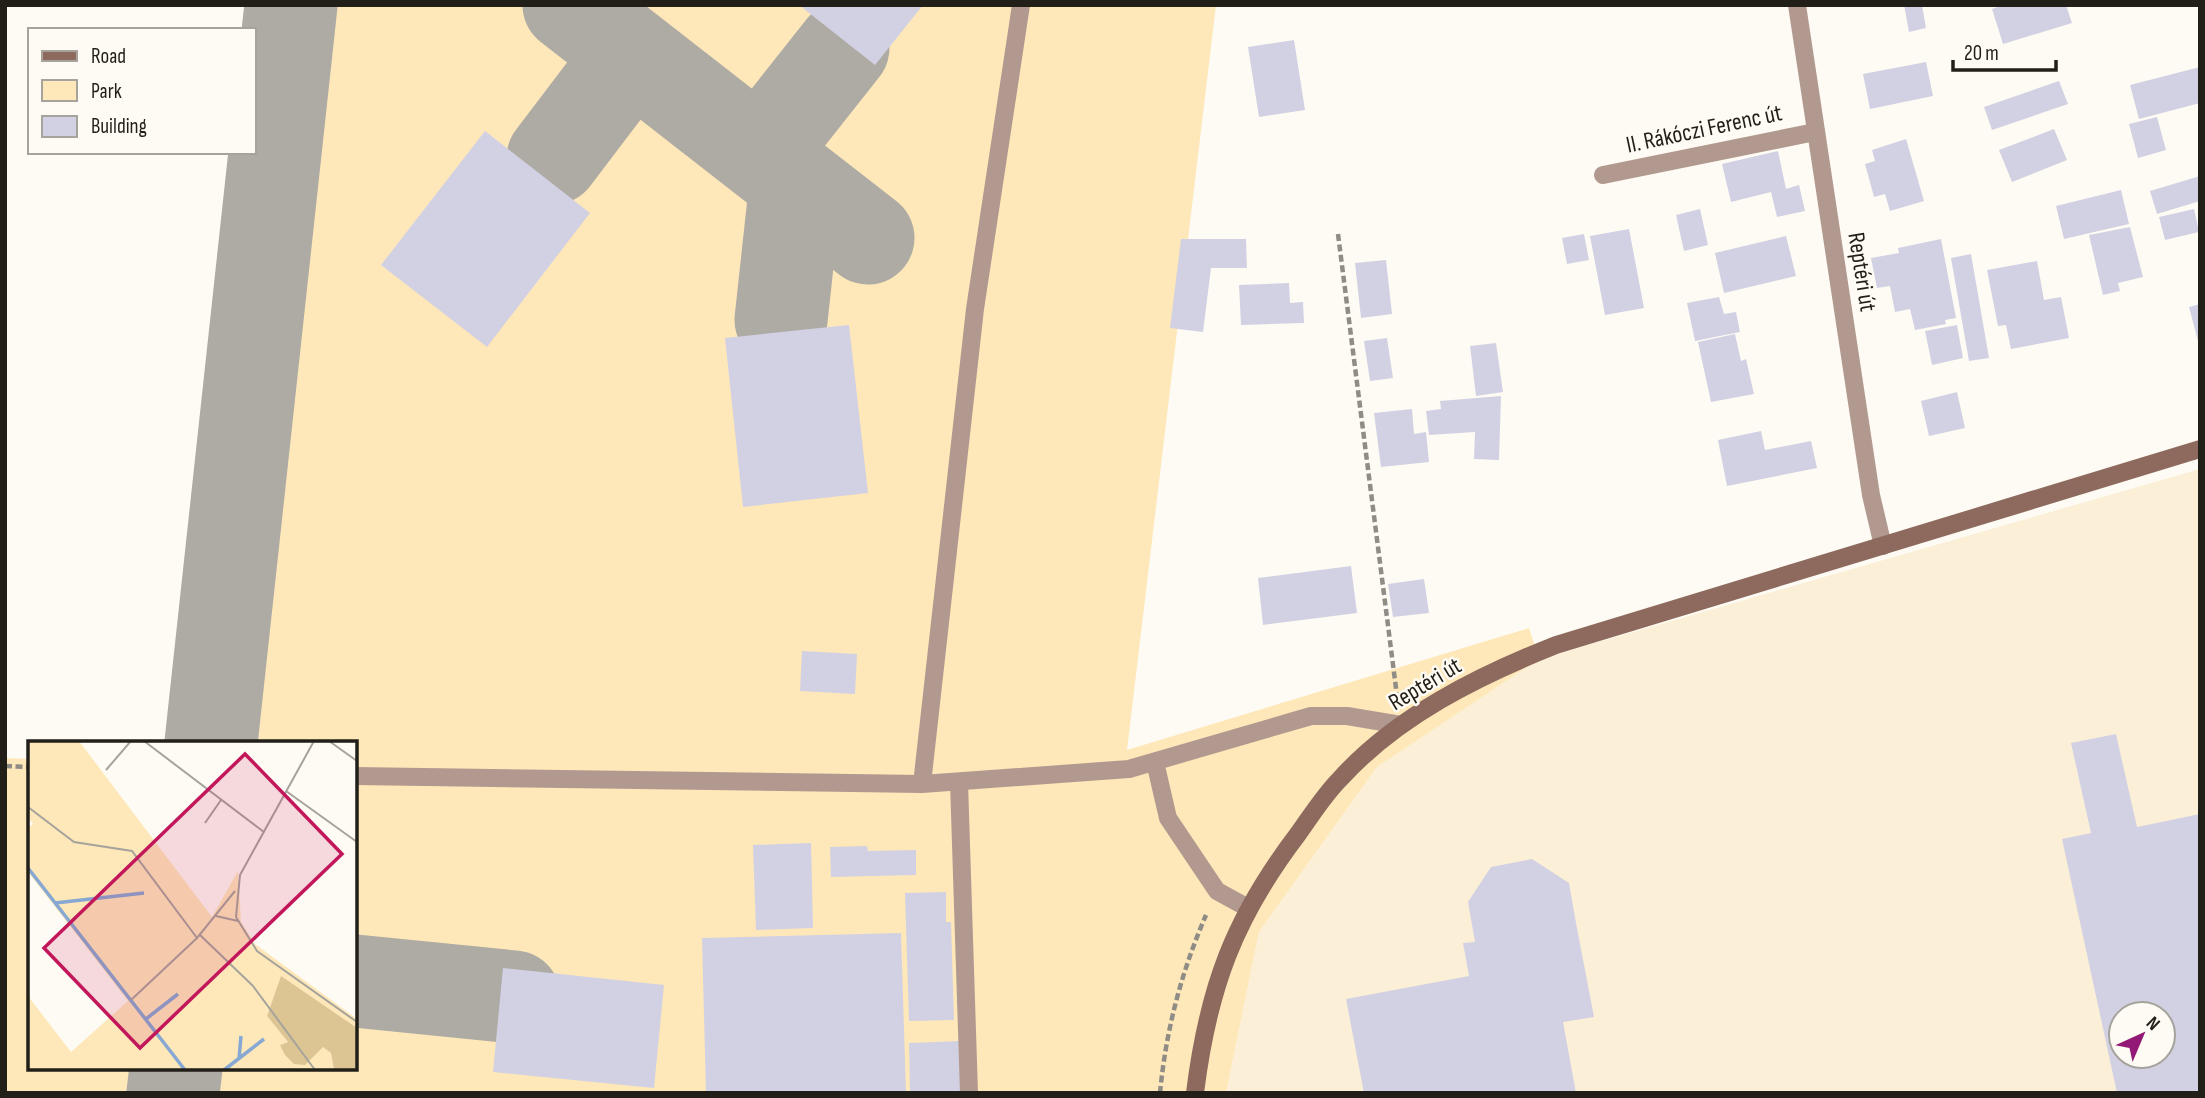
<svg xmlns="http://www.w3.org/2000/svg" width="2205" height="1098" font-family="'Sofia Sans Condensed',sans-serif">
<rect width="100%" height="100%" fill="#fefbf4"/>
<path fill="#fbf0d7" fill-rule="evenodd" d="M 2200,469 L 2200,1093 L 1226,1093 L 1259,932 L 1377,767 L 1539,659 ZM 2121,1014 L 2163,1014 L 2163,1056 L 2121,1056 Z"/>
<path fill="#fee8b9" d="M 270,5 L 1216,5 L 1127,750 L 1529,628 L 1539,659 L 1377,767 L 1259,932 L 1226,1093 L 5,1093 L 5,758 L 30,759 L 30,1068 L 355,1068 L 355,743 L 189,743 Z"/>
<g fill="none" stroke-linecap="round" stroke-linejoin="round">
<path stroke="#aeaaa4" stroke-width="93" d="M 569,5 L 868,238
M 760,153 L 843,48
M 553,158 L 632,54
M 781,320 L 796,182
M 211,743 L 291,5
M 355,981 L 514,997
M 173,1093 L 176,1068"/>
</g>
<path fill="#d2d1e3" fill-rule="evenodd" d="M 799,5 L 923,5 L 875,65 Z
M 1904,5 L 1922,5 L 1926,28 L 1909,32 Z
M 2003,5 L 2066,5 L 2072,23 L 2003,44 L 1992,9 Z
M 1294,40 L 1305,110 L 1259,117 L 1248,47 Z
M 1926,62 L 1933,96 L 1870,109 L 1863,74 Z
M 2200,67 L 2200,103 L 2139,119 L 2130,85 Z
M 2059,81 L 2068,104 L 1992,130 L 1984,107 Z
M 2157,117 L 2166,150 L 2138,158 L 2129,124 Z
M 2054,129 L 2067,160 L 2012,182 L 1999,150 Z
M 485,131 L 590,213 L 487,347 L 381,265 Z
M 1906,139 L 1924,201 L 1890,211 L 1885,194 L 1874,197 L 1865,164 L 1875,161 L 1872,150 Z
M 1778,151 L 1786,189 L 1799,185 L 1805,211 L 1777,217 L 1771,192 L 1731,202 L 1722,164 Z
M 2200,176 L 2200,201 L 2157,214 L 2150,191 Z
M 2121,190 L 2129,224 L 2064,239 L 2056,206 Z
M 1700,209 L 1708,245 L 1684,251 L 1676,215 Z
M 2194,209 L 2199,232 L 2165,240 L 2159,217 Z
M 2130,227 L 2143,277 L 2118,283 L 2120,291 L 2103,295 L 2089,235 Z
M 1629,229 L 1644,308 L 1605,315 L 1590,236 Z
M 1584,234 L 1589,260 L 1567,264 L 1562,238 Z
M 1786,236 L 1796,276 L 1724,293 L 1715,253 Z
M 1181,239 L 1246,239 L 1247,268 L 1211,268 L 1203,332 L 1170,328 Z
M 1941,239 L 1956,318 L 1945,320 L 1946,324 L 1915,330 L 1910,309 L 1895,312 L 1890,286 L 1877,288 L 1871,258 L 1899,253 L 1898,248 Z
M 1971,254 L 1989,358 L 1969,361 L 1951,258 Z
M 1386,260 L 1392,314 L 1361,318 L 1355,263 Z
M 2037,261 L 2044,300 L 2061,297 L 2069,338 L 2011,349 L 2006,325 L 1998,326 L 1987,270 Z
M 1289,283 L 1290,303 L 1303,302 L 1304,323 L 1241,325 L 1239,285 Z
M 1719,297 L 1724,314 L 1736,312 L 1740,332 L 1695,341 L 1687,303 Z
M 2200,304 L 2200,345 L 2199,345 L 2189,307 Z
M 849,325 L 868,493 L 743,507 L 725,338 Z
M 1957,325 L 1963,358 L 1932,365 L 1925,331 Z
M 1735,334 L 1741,361 L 1746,359 L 1754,394 L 1711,402 L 1698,342 Z
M 1387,338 L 1393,378 L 1370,381 L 1364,341 Z
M 1496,343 L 1503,392 L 1476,396 L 1470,346 Z
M 1957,392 L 1965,428 L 1929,436 L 1921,401 Z
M 1501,396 L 1499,460 L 1474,459 L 1475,432 L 1429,435 L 1426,411 L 1441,409 L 1440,401 Z
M 1412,409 L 1414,434 L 1426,432 L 1429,462 L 1381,467 L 1374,413 Z
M 1761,431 L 1765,450 L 1811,441 L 1817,468 L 1727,486 L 1718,440 Z
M 1351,566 L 1357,613 L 1263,625 L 1258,578 Z
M 1424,579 L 1429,613 L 1393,617 L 1388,584 Z
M 802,651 L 857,654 L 855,694 L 800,691 Z
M 2116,734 L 2137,827 L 2200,814 L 2200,1093 L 2117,1093 L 2062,839 L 2091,833 L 2071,743 ZM 2121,1014 L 2163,1014 L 2163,1056 L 2121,1056 Z
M 811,843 L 813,928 L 756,930 L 753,845 Z
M 867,846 L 868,851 L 916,850 L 916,875 L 831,877 L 830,847 Z
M 1532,859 L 1569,883 L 1576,923 L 1594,1017 L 1563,1022 L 1576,1093 L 1364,1093 L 1346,999 L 1469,976 L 1463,943 L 1475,942 L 1468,902 L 1491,867 Z
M 946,892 L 946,922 L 951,922 L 954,1020 L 909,1021 L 905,893 Z
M 901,933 L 906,1093 L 706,1093 L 702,938 Z
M 503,968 L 664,985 L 654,1088 L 493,1072 Z
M 961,1041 L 963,1091 L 910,1092 L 909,1043 Z"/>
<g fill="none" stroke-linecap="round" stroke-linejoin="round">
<path stroke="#8f8c85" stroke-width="4.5" stroke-dasharray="7 3.5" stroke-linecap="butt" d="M 1338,234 L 1397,696
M 5,766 L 30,767
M 1160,1093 C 1166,1030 1181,973 1206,915"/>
<path stroke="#b29990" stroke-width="18" d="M 1155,762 L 1168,818 L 1217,891 L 1248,908
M 355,776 L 922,784 L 1129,769 L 1311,716 L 1347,716 L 1401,725
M 959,782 L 969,1093
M 922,784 L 975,309 L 1021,5"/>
<path stroke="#b29990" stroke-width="18" d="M 1797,5 L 1871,495 L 1883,546
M 1603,175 L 1815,132"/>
<path stroke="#8d6a5d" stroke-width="18" d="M 1195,1093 C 1208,988 1234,918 1298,834 C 1311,816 1324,795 1340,779 C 1397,716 1478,676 1556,645 L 2200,449"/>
</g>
<g text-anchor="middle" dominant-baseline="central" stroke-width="5" stroke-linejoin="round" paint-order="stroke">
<g font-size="24" fill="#221f19" stroke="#fefbf4">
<text transform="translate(1704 129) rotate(-12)">II. Rákóczi Ferenc út</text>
<text transform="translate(1862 272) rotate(81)">Reptéri út</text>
<text transform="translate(1425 684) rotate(-31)">Reptéri út</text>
</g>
</g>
<g transform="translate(28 741)">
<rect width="329" height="329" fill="#fefbf4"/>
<path d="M 0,0 L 51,0 L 184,176 L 210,130 L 213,181 L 227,203 L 329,278 L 329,287 L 253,236 L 239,275 L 260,301 L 252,304 L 286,311 L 295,305 L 303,312 L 306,329 L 0,329 L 0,255 L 43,311 L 100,260 L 0,131 L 0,87 L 5,83 L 0,76 Z" fill="#fee8b9"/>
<path d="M 253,235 L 329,287 L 329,329 L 306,329 L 303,312 L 295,306 L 277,324 L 266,323 L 257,314 L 252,304 L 260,301 L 239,275 Z" fill="#dcc592"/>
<path fill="none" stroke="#87a8d2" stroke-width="3.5" d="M 0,127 L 157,329M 27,162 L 116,152M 118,278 L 150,253M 211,318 L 213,295M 196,329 L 236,298"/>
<path fill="none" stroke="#a6a39c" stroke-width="2" d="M 116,0 L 236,91M 286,0 L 212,134 L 208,176 L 229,210 L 329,281M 301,0 L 329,20M 78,29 L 103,0M 258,50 L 329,101M 0,66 L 46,101 L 104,110 L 169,197M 177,82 L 193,59M 188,175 L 210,180M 172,194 L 225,245 L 287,329M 103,259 L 169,197 L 207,150"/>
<path fill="#c2185b" fill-opacity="0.15" stroke="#c2185b" stroke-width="3.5" d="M 217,13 L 314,113 L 112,307 L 16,207 Z"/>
<rect width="329" height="329" fill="none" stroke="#221f19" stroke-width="3.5"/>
</g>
<rect width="2205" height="1098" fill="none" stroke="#221f19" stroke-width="14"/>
<rect x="28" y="28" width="228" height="126" fill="#fefbf4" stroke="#a6a39c" stroke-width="2"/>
<rect x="42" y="51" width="35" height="10" fill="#8d6a5d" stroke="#a6a39c" stroke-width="2"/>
<text x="91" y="63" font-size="21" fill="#221f19">Road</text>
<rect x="42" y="80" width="35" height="21" fill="#fee8b9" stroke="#a6a39c" stroke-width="2"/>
<text x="91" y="98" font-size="21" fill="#221f19">Park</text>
<rect x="42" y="116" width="35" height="21" fill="#d2d1e3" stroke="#a6a39c" stroke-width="2"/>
<text x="91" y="133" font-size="21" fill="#221f19">Building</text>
<g transform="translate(2142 1035) rotate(44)"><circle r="33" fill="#fefbf4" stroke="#a6a39c" stroke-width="2"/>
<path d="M0-5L12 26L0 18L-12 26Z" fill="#921976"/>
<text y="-10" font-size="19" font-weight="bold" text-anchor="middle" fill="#221f19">N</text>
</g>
<path d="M1953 60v10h103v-10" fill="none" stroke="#221f19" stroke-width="3.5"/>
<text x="1964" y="60" font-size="21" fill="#221f19" stroke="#fefbf4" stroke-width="5" paint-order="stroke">20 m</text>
</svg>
